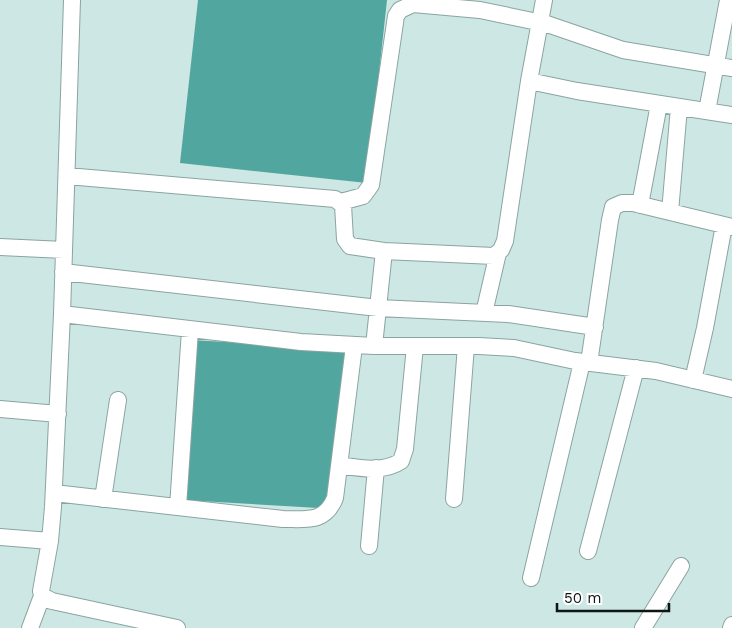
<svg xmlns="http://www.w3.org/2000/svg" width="732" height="628" font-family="'Work Sans',sans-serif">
<rect width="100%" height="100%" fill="#cde7e4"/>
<path fill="#51a69f" d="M 198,0 L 387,0 L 367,183 L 180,163 Z
M 191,340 L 345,349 L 336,509 L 182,500 Z"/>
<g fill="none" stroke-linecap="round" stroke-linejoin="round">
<g stroke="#8ba4a1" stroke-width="18">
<path id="minor" d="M 72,0 L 62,314 L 53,507 L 50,541 L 41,591 L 42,596 L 52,601 L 177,628
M 529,81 L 577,91 L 732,115
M 707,111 L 728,0
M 67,176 L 335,199 L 343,205 L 345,239 L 350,246 L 384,251 L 494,256 L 501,250 L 505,241 L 529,81 L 544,0
M 341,202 L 363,196 L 371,185 L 396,16 L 400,10 L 413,4 L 480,10 L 547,24 L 623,50 L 732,68
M 640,205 L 659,104
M 670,212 L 679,107
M 0,247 L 64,250
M 63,272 L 378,308 L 508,314 L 595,327
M 484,313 L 498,253
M 62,314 L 301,342 L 374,346 L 479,346 L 514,348 L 575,361 L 656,371 L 732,389
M 374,346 L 384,251
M 589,363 L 610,220 L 613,207 L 622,203 L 633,203 L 732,227
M 693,380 L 705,328 L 724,225
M 0,409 L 58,414
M 340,465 C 359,468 384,473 401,461 L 405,449 L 415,346
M 54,493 L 283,519 C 307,519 325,523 335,498 L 354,346
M 103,499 L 118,400
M 454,499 L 466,346
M 178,507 L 190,330
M 0,537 L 50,541
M 369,546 L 376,468
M 588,551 L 636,368
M 531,578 L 582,362
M 30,628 L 42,596
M 643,628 L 681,566
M 731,628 L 732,625"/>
</g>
<use href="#minor" stroke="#fff" stroke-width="16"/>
</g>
<path d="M557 603v8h112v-8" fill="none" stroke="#0d1615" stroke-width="2.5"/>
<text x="564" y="603" font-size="15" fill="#0d1615" stroke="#ffffff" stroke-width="4" paint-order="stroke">50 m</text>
</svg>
